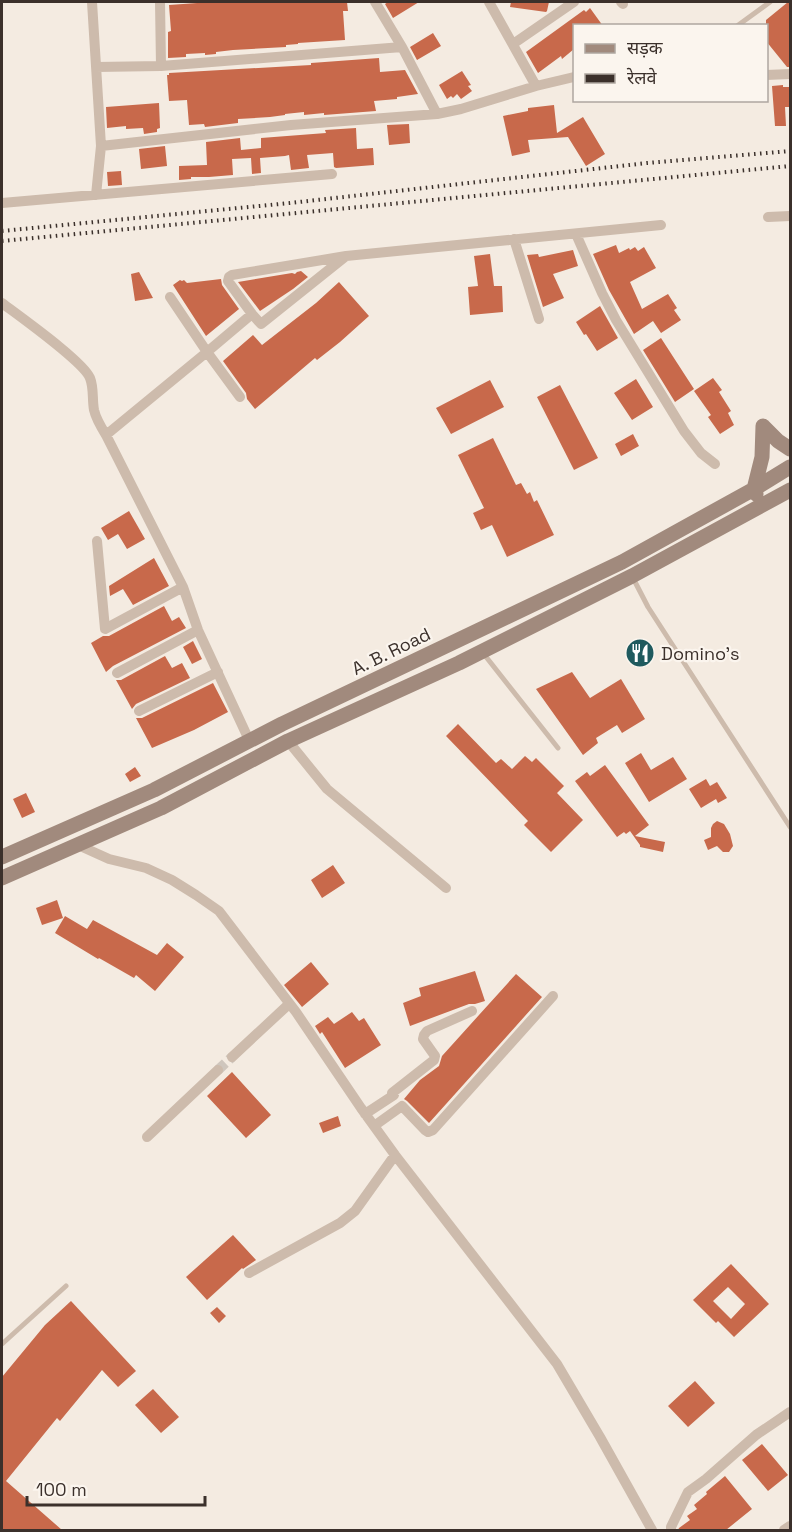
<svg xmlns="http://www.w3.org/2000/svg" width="792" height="1532" font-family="'Space Grotesk','Noto Sans Devanagari',sans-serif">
<rect width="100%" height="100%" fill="#f4ebe1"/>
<path fill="#c8694b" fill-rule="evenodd" d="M 211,2 L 347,2 L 348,11 L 343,11 L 345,40 L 298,43 L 298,44 L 286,45 L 286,47 L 233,50 L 216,52 L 216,54 L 205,55 L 205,53 L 186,54 L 186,57 L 168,58 L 168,32 L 171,31 L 169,5 Z
M 388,2 L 419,2 L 393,18 L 385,4 Z
M 511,2 L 549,2 L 547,11 L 546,12 L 510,7 Z
M 788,2 L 790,2 L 790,67 L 787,67 L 766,41 L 766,20 Z
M 590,8 L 603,26 L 574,26 L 574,49 L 562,59 L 561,56 L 538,73 L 526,52 L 584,10 L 586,12 Z
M 433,33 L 441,46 L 417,60 L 410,47 Z
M 379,58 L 380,72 L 405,70 L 418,94 L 397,97 L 397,99 L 374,101 L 376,111 L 324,115 L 324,113 L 304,115 L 304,112 L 285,114 L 285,115 L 270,117 L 238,119 L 238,123 L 205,127 L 204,124 L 189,125 L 187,100 L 169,101 L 167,75 L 169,75 L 169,73 L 311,65 L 311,63 Z
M 462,71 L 471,85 L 468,86 L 472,91 L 461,99 L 457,94 L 453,98 L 451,96 L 447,99 L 439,85 Z
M 783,85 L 783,87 L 790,87 L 790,107 L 785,107 L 786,126 L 775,126 L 772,86 Z
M 159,103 L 160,128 L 157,129 L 157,132 L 144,134 L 143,128 L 126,129 L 126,126 L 107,128 L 106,107 Z
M 554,105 L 557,133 L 583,117 L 605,154 L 586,166 L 568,137 L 528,140 L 530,152 L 512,156 L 503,116 L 528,111 L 528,108 Z
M 409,124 L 410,143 L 389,145 L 387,125 Z
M 356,128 L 357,149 L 373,148 L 374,165 L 336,168 L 334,167 L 333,153 L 307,155 L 309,168 L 291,170 L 289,155 L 285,156 L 260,158 L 261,173 L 252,174 L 251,158 L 232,159 L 233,175 L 209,177 L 191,177 L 191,179 L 179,180 L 179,166 L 207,165 L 206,142 L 240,138 L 241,150 L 261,148 L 261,138 L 326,133 L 325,130 Z
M 165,146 L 167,166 L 141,169 L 139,149 Z
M 121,171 L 122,185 L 108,186 L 107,172 Z
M 616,245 L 619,253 L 629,248 L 630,250 L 635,247 L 638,251 L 644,247 L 656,268 L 630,282 L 642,309 L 668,294 L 677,308 L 674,310 L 681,320 L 661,333 L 653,321 L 634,334 L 609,290 L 593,254 Z
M 573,250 L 578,266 L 553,274 L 564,298 L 543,307 L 527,255 L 538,254 L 539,257 Z
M 490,254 L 494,286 L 502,286 L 503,312 L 470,315 L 468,287 L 478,286 L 474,256 Z
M 301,271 L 308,277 L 293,289 L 260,311 L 238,282 L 292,273 L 295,274 L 297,272 Z
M 139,272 L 153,298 L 135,301 L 131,274 Z
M 221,279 L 222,285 L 239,309 L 206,336 L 173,285 L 180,280 L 182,281 L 184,280 L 187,283 Z
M 339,282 L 369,316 L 340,342 L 317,360 L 315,358 L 255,409 L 247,399 L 246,393 L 223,361 L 253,335 L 262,345 L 316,303 Z
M 600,306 L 618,338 L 597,351 L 586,334 L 584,335 L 576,322 Z
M 661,338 L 694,389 L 675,402 L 643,350 Z
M 713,378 L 722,390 L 719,392 L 731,411 L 728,413 L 734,425 L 720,434 L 708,417 L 711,415 L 694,391 Z
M 636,379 L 653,407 L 632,420 L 614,393 Z
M 490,380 L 504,407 L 451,434 L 436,408 Z
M 560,385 L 598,458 L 574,470 L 537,397 Z
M 633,434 L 639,446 L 621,456 L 615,444 Z
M 493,438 L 516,485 L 521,483 L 527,494 L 530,492 L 534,502 L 537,500 L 554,535 L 507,557 L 492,525 L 481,530 L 473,513 L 484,508 L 458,455 Z
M 129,511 L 145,539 L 127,549 L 118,534 L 108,540 L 101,528 Z
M 154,558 L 169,586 L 133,605 L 123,589 L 110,596 L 109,586 Z
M 164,606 L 172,621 L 179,617 L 186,628 L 113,666 L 106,672 L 91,643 L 103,636 L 109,636 Z
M 193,641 L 202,659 L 192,664 L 183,647 Z
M 165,656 L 172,668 L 182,663 L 190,678 L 136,704 L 132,709 L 116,680 L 121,680 Z
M 572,672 L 590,698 L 621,679 L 645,719 L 622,733 L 617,725 L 596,738 L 598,743 L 583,755 L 536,689 Z
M 213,683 L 228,712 L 194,730 L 152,748 L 136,718 L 142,718 Z
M 458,724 L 496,763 L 501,759 L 512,769 L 525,756 L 532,762 L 536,758 L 564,786 L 557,793 L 583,820 L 551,852 L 524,825 L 528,821 L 446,736 Z
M 641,753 L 651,770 L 673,757 L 687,779 L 649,802 L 625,763 Z
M 605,765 L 649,825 L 635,836 L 665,842 L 663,852 L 640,847 L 640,845 L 630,831 L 626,834 L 624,832 L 617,837 L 575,781 L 587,772 L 590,776 Z
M 135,767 L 141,776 L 130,782 L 125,774 Z
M 706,779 L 710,786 L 717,782 L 727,798 L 718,803 L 716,799 L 701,808 L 689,789 Z
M 26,793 L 35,812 L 22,818 L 13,799 Z
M 717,821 L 724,824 L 730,834 L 733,846 L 729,852 L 723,852 L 717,846 L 708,850 L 704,840 L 711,837 L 711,828 L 713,824 Z
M 333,865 L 345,883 L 322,898 L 311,880 Z
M 57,900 L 63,918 L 42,925 L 36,908 Z
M 65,916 L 87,929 L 93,920 L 157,955 L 167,943 L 184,957 L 155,991 L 136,975 L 134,978 L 99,958 L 98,959 L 55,933 Z
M 311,962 L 329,984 L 302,1007 L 284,985 Z
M 475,971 L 485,1001 L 475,1004 L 469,1004 L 410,1026 L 403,1003 L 421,996 L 419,988 Z
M 516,974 L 542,997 L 429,1123 L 407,1101 L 404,1099 L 420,1080 L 439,1066 L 442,1056 Z
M 352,1012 L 359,1021 L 364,1018 L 381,1045 L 345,1068 L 322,1032 L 320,1034 L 315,1026 L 328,1017 L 334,1024 Z
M 232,1072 L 271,1115 L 246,1138 L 207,1096 Z
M 338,1116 L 341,1126 L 323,1133 L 319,1123 Z
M 233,1235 L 256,1260 L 243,1269 L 242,1268 L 207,1300 L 186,1277 Z
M 731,1264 L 769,1304 L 734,1337 L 718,1321 L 716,1323 L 693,1300 ZM 728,1287 L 745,1304 L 731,1319 L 713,1301 Z
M 71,1301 L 136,1371 L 118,1387 L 102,1370 L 60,1421 L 57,1418 L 6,1481 L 62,1530 L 2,1530 L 2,1377 L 45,1325 Z
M 217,1307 L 226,1316 L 219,1323 L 210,1313 Z
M 695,1381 L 715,1403 L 688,1427 L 668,1406 Z
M 153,1389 L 179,1417 L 161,1433 L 135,1405 Z
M 762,1444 L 788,1475 L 768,1491 L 742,1460 Z
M 725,1476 L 752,1509 L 726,1530 L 678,1530 L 679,1528 L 690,1520 L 687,1516 L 697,1509 L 694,1505 L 707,1494 L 706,1492 Z"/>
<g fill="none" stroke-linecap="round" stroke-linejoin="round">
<path stroke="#cfc6bd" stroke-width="10" stroke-dasharray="10 5" stroke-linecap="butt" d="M 218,1070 L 232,1057"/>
<path stroke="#cdbbac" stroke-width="5" d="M 737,26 L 770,2
M 633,578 L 648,607 L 790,827
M 483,653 L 558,748
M 2,1344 L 66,1286"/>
<path stroke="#cdbbac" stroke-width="10" d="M 92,2 L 101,146 L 96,195
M 160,2 L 161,66
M 375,2 L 402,47
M 489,2 L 536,86 L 574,77
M 621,2 L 623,4
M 513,44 L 574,2
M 96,67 L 161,66 L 402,47 L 437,114
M 766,75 L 790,74
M 101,146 L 291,125 L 437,114 L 461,109 L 536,86
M 2,203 L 332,174
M 768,217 L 790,216
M 576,234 L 602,293 L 616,320 L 684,431 L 701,453 L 715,464
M 514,239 L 539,319
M 346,256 L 232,275 L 229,277 L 228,281 L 252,314 L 261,324 L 346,256 L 661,225
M 170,297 L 207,352 L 106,435 L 183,587 L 198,630 L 249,740
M 2,303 C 19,316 83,361 90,378 C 94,388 92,399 94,410 C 96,419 101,427 106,435
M 240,397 L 207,352 L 252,314
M 97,541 L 105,629 L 183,587
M 117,673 L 198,630
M 139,711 L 218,672
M 288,741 L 327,789 L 446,888
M 78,845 L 109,859 L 146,868 L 172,880 L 196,895 L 219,911 L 296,1012 L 361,1108 L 395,1155 L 557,1364 L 600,1437 L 652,1530
M 232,1057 L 289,1004
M 365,1114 L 394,1095 L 392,1093 L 434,1060 L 435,1056 L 423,1039 L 424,1035 L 427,1031 L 472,1011
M 374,1126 L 402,1106 L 425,1130 L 428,1132 L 433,1130 L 553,996
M 147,1137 L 218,1070
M 249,1273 L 340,1223 L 355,1211 L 395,1155
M 671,1530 L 671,1527 L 688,1492 L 706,1479 L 756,1435 L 790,1412
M 784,1530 L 790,1526"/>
<path stroke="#a18a7d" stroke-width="15" d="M 763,426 L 778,441 L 790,449
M 756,494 L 754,489 L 762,457 L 763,426
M 2,857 L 154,790 L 282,724 L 622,562 L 754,489 L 790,467
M 2,878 L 161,808 L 288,741 L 459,663 L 632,576 L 790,490"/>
<path stroke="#3b302b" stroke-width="4" stroke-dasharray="1.5 4.5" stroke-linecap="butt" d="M 2,231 L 290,203 L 647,163 L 790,151
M 2,241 L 790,166"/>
</g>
<defs>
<g id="restaurant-disc" transform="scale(1.5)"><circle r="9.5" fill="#1f5a5e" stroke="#fbf5ee"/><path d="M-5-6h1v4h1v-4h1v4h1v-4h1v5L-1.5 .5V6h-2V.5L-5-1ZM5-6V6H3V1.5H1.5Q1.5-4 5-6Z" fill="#fff"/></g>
</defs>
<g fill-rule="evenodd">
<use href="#restaurant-disc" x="640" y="653"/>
</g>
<g text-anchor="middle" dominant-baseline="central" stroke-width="4.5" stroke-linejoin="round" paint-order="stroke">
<g font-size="18" fill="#3b302b" stroke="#fbf5ee">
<text transform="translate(391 651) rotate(-26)">A. B. Road</text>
</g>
<g font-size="18" fill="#3b302b" stroke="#fbf5ee" text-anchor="start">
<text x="661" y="653">Domino's</text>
</g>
</g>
<rect width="792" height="1532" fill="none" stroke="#3b302b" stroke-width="6"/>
<rect x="573" y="24" width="195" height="78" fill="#fbf5ee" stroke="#aea6a0" stroke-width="1.5"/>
<rect x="585" y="44" width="30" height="9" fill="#a18a7d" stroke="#aea6a0" stroke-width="1.5"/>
<text x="627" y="54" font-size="18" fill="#3b302b">सड़क</text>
<rect x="585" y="74" width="30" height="9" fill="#3b302b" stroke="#aea6a0" stroke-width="1.5"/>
<text x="627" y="84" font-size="18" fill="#3b302b">रेलवे</text>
<path d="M27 1496v9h178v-9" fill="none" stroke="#3b302b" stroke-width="3"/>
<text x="36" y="1496" font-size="18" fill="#3b302b" stroke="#fbf5ee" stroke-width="4.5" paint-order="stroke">100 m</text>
</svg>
